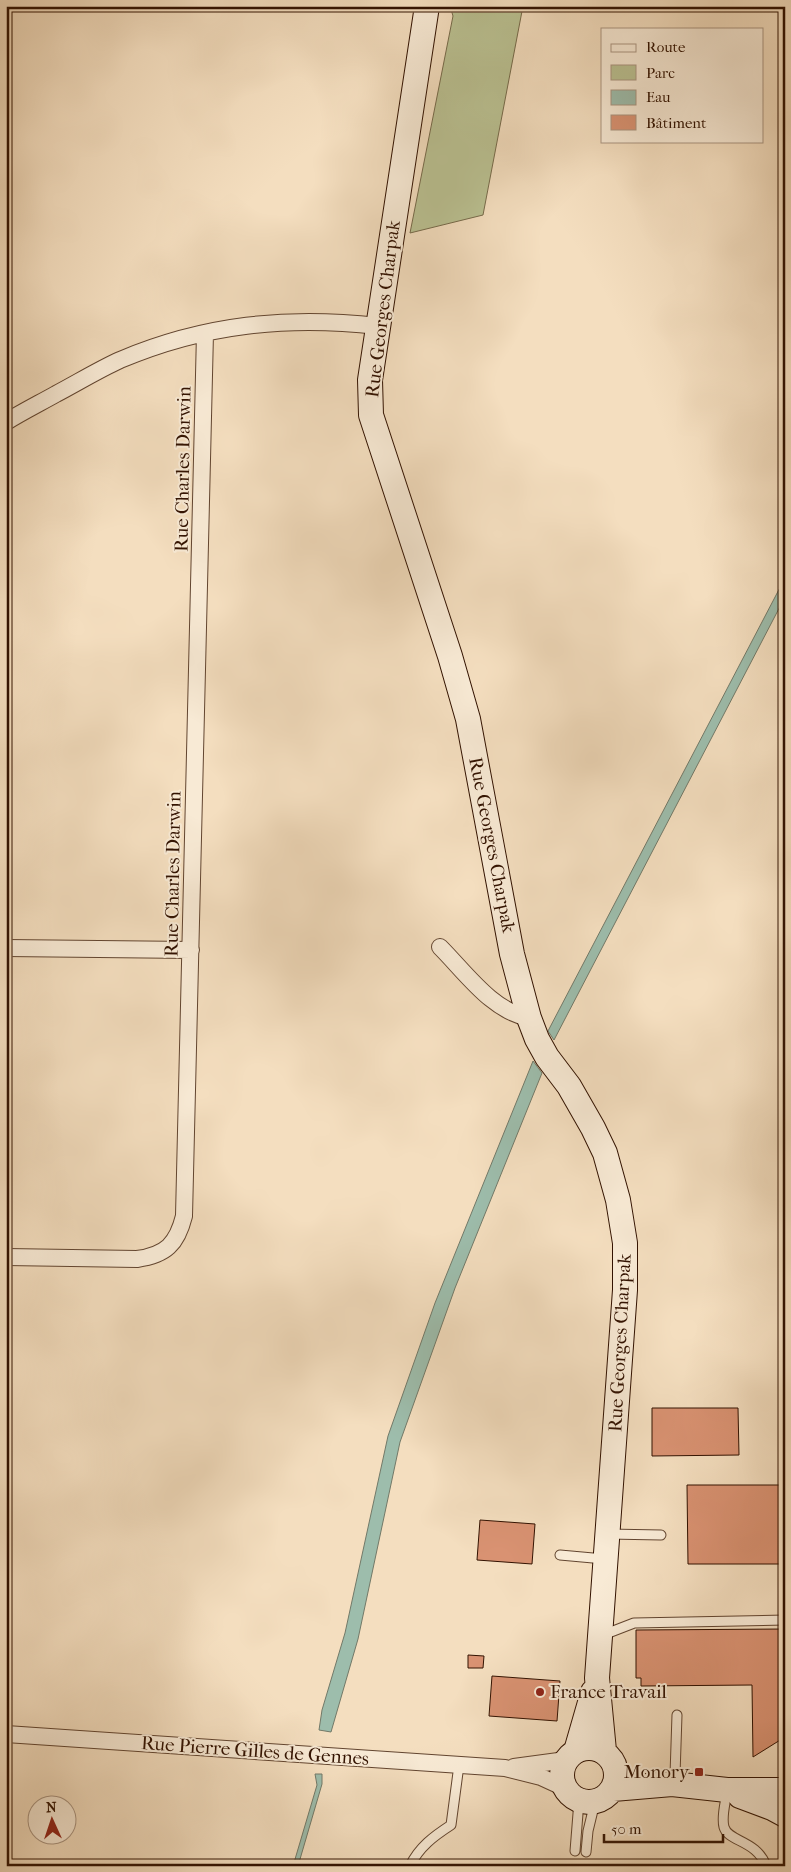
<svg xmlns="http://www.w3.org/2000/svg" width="791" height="1872" font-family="'IM FELL French Canon',serif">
<rect width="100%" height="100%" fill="#f4debf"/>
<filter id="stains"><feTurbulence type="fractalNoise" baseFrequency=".004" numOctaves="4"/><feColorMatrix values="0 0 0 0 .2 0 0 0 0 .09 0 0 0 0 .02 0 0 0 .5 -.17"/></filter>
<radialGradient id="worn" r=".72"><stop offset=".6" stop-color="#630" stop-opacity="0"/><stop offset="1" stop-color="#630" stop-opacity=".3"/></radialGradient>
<path fill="#bac192" stroke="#766a4a" d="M 450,6 L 523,6 L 483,215 L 410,233 L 453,16 Z"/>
<path fill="#9dbdac" stroke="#727968" d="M 785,578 L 785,597 L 554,1040 L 548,1031 Z
M 533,1061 L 542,1073 L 455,1288 L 400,1442 L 358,1639 L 331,1732 L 319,1730 L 322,1710 L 345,1633 L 388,1436 L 435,1303 Z
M 315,1774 L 322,1774 L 322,1784 L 298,1866 L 293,1866 L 317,1785 Z"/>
<path fill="#d99272" stroke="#321201" d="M 652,1408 L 738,1408 L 739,1455 L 652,1456 Z
M 687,1485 L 785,1485 L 785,1564 L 688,1564 Z
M 480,1520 L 535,1524 L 532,1564 L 477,1560 Z
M 785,1629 L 785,1737 L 753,1757 L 752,1685 L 641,1686 L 641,1678 L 636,1678 L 636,1630 Z
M 468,1655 L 484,1656 L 483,1668 L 468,1668 Z
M 492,1676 L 560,1681 L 557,1721 L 489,1716 Z"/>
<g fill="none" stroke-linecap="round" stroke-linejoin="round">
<g stroke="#624530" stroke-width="11">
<path id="lane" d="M 608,1534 L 661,1535
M 560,1555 L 604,1559
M 603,1635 L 634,1623 L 785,1620
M 672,1784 L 675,1775 L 677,1715
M 727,1791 C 726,1801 721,1816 724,1827 C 728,1842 757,1840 766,1866
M 575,1851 L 579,1801
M 586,1852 L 588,1831 L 595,1802
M 410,1866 C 419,1847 434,1836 451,1825 L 459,1765"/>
</g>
<g stroke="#624530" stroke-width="18">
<path id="street" d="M 6,422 C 22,412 40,403 56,394 C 77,383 98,370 120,360 C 205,324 287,316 378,326
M 440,947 C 466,973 492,1011 529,1018
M 6,948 L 191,950
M 6,1257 L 137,1259 C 166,1255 177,1244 184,1216 L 205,333
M 6,1734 L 505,1768 L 541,1777 L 565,1788
M 514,1767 L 566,1760"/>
</g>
<g stroke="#321201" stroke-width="26">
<path id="secondary" d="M 427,6 L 370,380 L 371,415 L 450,656 L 468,719 L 512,954 L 529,1018 L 537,1039 L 547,1057 L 569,1086 L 593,1128 L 605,1153 L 618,1200 L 625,1243 L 625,1290 L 597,1678 L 604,1751
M562 1775a27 27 0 1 1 54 0a27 27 0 1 1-54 0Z
M 576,1751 L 593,1692
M 613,1789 L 672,1784 L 727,1790 L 785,1790
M 740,1796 L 772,1808 L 785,1815"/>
</g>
<use href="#lane" stroke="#f8ead5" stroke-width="9"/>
<use href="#street" stroke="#f8ead5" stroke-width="16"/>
<use href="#secondary" stroke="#f8ead5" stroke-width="24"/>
</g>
<g fill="#8f2418" stroke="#f8ead5" stroke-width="2">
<circle cx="540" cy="1692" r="5"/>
<rect x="694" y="1767" width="10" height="10" rx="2.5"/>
</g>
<g text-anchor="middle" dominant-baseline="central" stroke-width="4" stroke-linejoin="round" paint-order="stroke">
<g font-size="19" fill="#321201" stroke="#f8ead5">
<text transform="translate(383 309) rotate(-83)">Rue Georges Charpak</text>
<text transform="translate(183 469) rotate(-89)">Rue Charles Darwin</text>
<text transform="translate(492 845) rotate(79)">Rue Georges Charpak</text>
<text transform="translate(173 874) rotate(-89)">Rue Charles Darwin</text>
<text transform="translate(620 1343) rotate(-87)">Rue Georges Charpak</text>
<text transform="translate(255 1751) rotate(4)">Rue Pierre Gilles de Gennes</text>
</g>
<g font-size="19" fill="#321201" stroke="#f8ead5" text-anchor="start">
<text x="550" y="1692">France Travail</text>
<text x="689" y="1772" text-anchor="end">Monory</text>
</g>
</g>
<rect width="791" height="1872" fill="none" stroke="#f4debf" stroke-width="25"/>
<rect x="8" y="8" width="776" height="1857" fill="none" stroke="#321201" stroke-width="2.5"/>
<rect x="12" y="12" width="766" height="1847" fill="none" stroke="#321201"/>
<rect x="601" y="28" width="162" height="115" fill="#f8ead5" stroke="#a99480"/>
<rect x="611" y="44" width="25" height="8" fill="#f8ead5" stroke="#a99480"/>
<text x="646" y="52" font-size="15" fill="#321201">Route</text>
<rect x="611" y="65" width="25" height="15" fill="#bac192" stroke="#a99480"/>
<text x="646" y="78" font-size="15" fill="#321201">Parc</text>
<rect x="611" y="90" width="25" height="15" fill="#9dbdac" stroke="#a99480"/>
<text x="646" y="102" font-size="15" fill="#321201">Eau</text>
<rect x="611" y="115" width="25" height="15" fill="#d99272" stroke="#a99480"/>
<text x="646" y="128" font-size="15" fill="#321201">Bâtiment</text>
<g transform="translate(52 1820) rotate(357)"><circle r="24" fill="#f8ead5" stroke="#a99480"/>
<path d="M0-4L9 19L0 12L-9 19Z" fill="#8f2418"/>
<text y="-8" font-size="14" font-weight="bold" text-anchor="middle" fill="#321201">N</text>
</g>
<path d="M604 1834v8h119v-8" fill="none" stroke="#321201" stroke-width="2.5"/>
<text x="611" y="1834" font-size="15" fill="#321201" stroke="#f8ead5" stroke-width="4" paint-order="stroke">50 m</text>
<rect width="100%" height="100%" filter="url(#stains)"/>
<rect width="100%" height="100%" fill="url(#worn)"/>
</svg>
